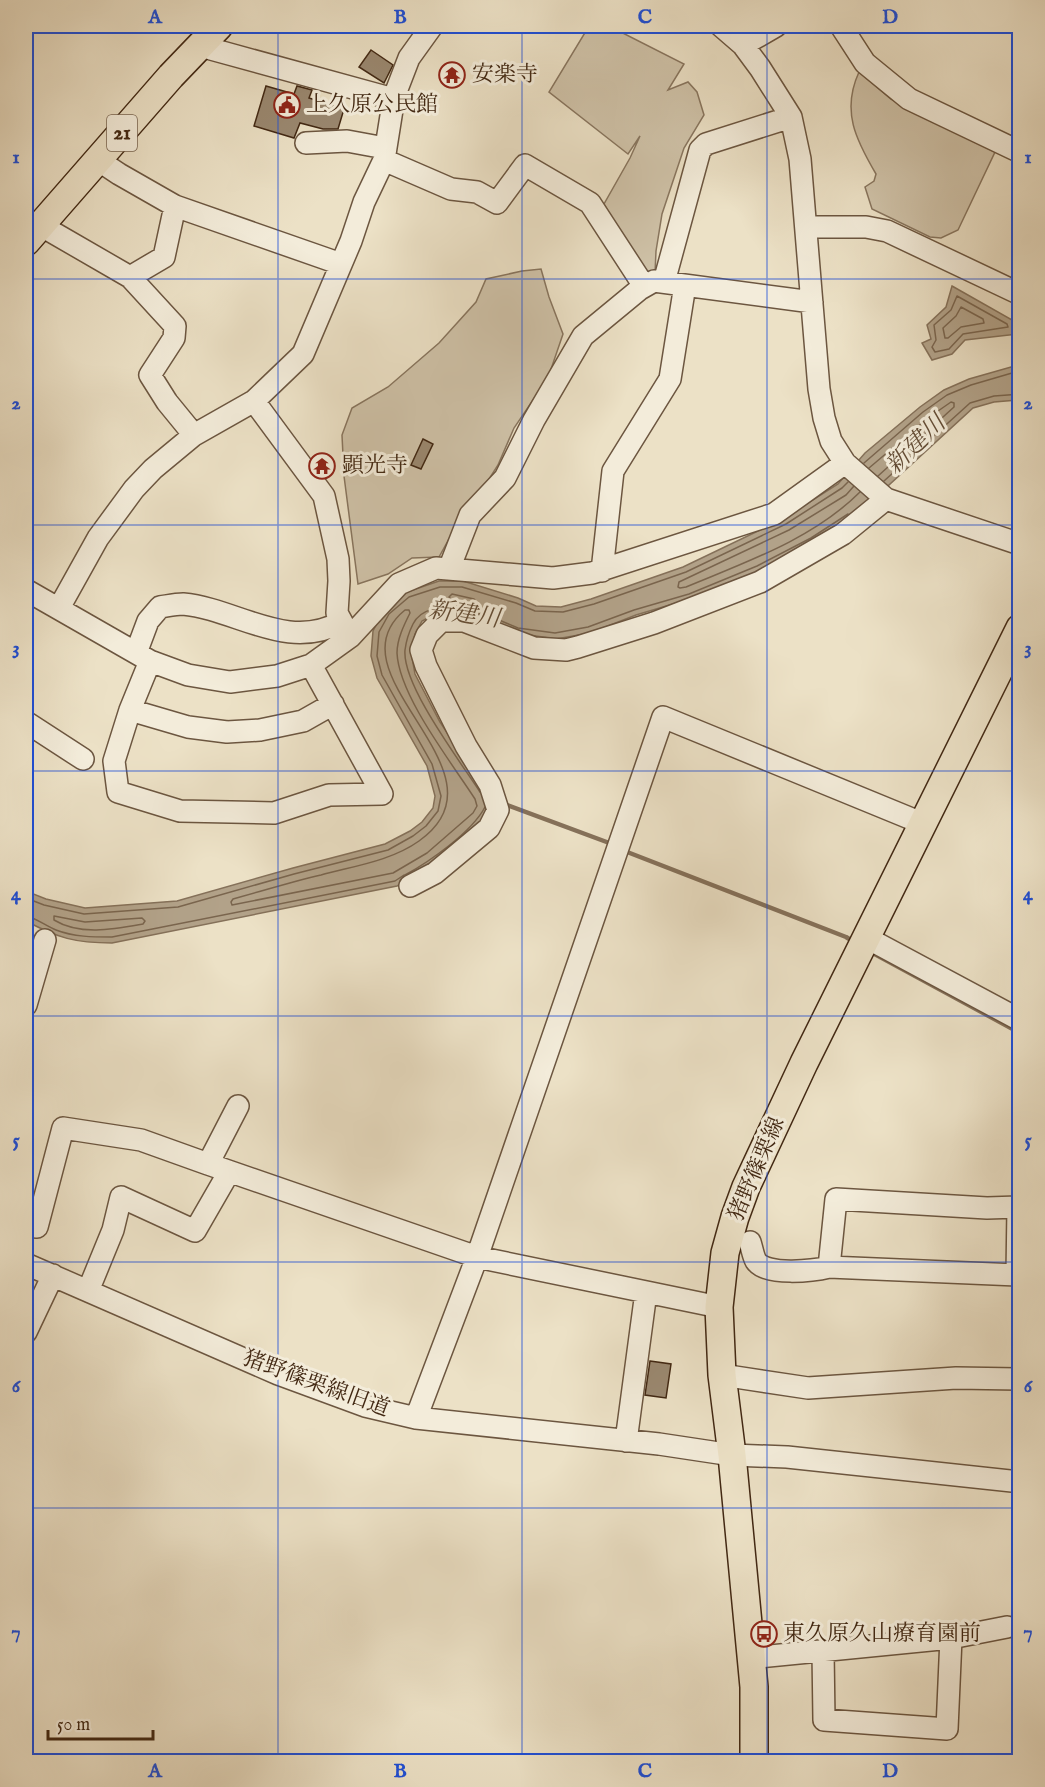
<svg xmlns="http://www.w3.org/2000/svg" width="1045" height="1787" font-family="'IM FELL English','Noto Serif JP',serif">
<rect width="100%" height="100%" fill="#ece1c6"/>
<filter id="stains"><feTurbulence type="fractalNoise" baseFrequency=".00333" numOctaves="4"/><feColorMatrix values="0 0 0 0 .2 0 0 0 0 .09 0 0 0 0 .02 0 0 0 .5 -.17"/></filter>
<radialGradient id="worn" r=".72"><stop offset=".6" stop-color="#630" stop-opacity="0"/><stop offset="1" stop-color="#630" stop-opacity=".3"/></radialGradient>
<path fill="#cfc2a8" stroke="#88755e" stroke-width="1.5" d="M 589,26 L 609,26 L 684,64 L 668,90 L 688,82 L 697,92 L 704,115 L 684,148 L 662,214 L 656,251 L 655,273 L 643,275 L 604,204 L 630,158 L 640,136 L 628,154 L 549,92 Z
M 859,72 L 891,99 L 995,152 L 958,230 L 941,238 L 930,237 L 872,209 L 865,187 L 874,181 L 876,174 C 856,140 841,111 859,72 Z
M 541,269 L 549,297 L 563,334 L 548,378 L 514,428 L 498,465 L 484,487 L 465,510 L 439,557 L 412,558 L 388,574 L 358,584 L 344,476 L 342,435 L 352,408 L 388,387 L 439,343 L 476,302 L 486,279 L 522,271 Z"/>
<path fill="#b2a289" stroke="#85715a" stroke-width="1.5" d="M 952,286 L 1019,324 L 1019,334 L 965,340 L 952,354 L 932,360 L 922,343 L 931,339 L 927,325 L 946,307 Z
M 1011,367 L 1019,368 L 1019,400 L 994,402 L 973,408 L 853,518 L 760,571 L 690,599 L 636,615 L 590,633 L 556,639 L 516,633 L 433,615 L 422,621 L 415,634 L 411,652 L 415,674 L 440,722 L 488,794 L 491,807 L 484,822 L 414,877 L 397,886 L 112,943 C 75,943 58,938 26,921 L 26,891 L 46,899 L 85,908 L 177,901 L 293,868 L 385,844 L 410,831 L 422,822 L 433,808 L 435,796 L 427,766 L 377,678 L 371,656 L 373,631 L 384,610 L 407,592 L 439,581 L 463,581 L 518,598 L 536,606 L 561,607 L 591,599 L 683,567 L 783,519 L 838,484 L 865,453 L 920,407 L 944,390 L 969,379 Z"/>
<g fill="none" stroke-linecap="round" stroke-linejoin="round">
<path stroke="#7a654e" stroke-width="1.5" d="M 957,296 L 1007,324 L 1008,327 L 963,334 L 949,349 L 935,352 L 932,347 L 936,340 L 934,325 L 951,310 Z
M 961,307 L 983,319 L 984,323 L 961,327 L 948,338 L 945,338 L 943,328 L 956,316 Z
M 864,463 L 923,412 L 947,395 L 971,385 L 1012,373 L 1020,374
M 869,468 L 928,418 L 951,402 L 954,403 L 954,407 L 878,476
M 884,481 L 970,403 L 994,396 L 1020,394
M 854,486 L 846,495 L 789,530 L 679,582 L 678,587 L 680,588 L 686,587 C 746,562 813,539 860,492
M 452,594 L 474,599 L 476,602 L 473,604 L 452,600 L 449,597 Z
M 457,609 C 441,606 421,608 413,624 C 409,632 406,642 405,650 C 402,685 460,761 480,792
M 405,610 L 409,610 L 410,613 C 404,625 397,639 397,653 C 399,696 452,763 475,799 L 477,806 L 473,813 L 427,853 L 393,873 L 232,905 L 231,902 L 233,899 C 262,891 291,882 321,875 C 354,866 391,861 419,841 C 517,772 325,675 405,610 Z
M 475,612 L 487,615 L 518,628 L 555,633 L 588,627 L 634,610 L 689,594 L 757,566 L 811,538 L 848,514
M 405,875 C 429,862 472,832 485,807
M 26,898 L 44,905 L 84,914 L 178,907 L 294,874 L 388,850 L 413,836 L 426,826 L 438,811 L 441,796 L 432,764 L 382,675 L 377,656 L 379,632 L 389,614 L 409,597 L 440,587 L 462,587 L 516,603 L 535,611 L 563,612 L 594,604 L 686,572 L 786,524 L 842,488 L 848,482
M 26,916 C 36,918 46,926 56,930 C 74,937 93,937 112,937 L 395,881 L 404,875
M 54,916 L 85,922 L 142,918 L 145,921 L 143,924 C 115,929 80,936 54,920 Z"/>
<path stroke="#85715a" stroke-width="4.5" d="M 502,805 L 507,805 L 612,844
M 622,850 L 846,937 L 854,942
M 869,951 L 1020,1033"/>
</g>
<path fill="#9a8870" stroke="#422813" stroke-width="1.5" d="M 371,50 L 393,65 L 384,83 L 359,67 Z
M 266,86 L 294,94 L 297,86 L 312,90 L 309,98 L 344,109 L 338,129 L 323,129 L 300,123 L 294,138 L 254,126 Z
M 423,439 L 433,444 L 421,469 L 411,465 Z
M 650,1361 L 671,1364 L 666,1398 L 645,1395 Z"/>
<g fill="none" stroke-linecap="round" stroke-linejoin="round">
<g stroke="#6c5640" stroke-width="24">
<path id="minor" d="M 721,26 L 743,45 L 760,68 L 791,117 L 800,159 L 819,389 L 824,418 L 831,441 L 845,463 L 886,499 L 1020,544
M 841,26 L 865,63 L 909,99 L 1020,152
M 202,44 L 211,49 L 386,97 L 394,97
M 743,45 L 776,26
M 306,143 L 347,141 L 385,148
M 98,160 L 119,174 L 175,206 L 341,264
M 384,160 L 451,189 L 477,192 L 497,203 L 525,165 L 590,203 L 644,286
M 40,225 L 130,277 L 175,326 L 174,338 L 150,375 L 167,402 L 194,435
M 806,227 L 866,227 L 887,231 L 1020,294
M 130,277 L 164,257 L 175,206
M 664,282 L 700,150 L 706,144 L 791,117
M 254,401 L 324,496 L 338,559 L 339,581 L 337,613 L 350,637
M 449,569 L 470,515 L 505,478 L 534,420 L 583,336 L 640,289 L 654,281 L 812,302
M 602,571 L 613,471 L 670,379 L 685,285
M 26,590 L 150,661 L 188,675 L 230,682 L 277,676 L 311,665 L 350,637 L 399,584 L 436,568 L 553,578 L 592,573 L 774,514 L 845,463
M 59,608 L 98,538 L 134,489 L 153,469 L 194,435 L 254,401 L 303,354 L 351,241 L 364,202 L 384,160 L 394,97 L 409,58 L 432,26
M 136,653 L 148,621 L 160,607 C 167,606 175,604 183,604 C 237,609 287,652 341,622
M 150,661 L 130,710 L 114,761 L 118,792 L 180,811 L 274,813 L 329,795 L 382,794 L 311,665
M 130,710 L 188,727 L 227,732 L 260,730 L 303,721 L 333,704
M 26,722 L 83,759
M 410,886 L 435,873 L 489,828 L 498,810 L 490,785 L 466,746 L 426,666 L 421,650 L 427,635 L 441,621 L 464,621 L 534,648 L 566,650 L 578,647 L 654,623 L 760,582 L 843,534 L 886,499
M 867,938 L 1020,1020
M 26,1005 L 45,940
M 238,1106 L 208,1164 L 477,1257 L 719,1307
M 26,1226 L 37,1227 L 63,1128 L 141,1140 L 208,1164
M 750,1242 C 752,1248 753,1256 756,1261 C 766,1276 813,1271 829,1267 L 1017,1275 L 1018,1207
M 26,1264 L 278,1374 L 365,1406 L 416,1418 L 659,1444 L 732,1455 L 787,1457 L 1020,1482
M 829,1267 L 836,1199 L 987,1208 L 1020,1207
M 88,1291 L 113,1230 L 121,1197 L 195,1231 L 229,1172
M 26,1332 L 53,1275
M 722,1375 L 808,1388 L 956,1378 L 1020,1379
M 416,1418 L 477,1257 L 663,717 L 924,824
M 626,1441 L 646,1292
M 951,1638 L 1007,1627
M 750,1658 L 951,1638 L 947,1729 L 824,1720 L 823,1651"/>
</g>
<g stroke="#422813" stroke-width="30">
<path id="major" d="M 26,242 L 171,76 L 219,26
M 754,1762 L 754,1687 L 732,1455 L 722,1375 L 719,1307 L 725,1253 L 735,1217 L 746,1187 L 804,1063 L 1020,628"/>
</g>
<use href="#minor" stroke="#f3ecda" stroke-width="21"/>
<use href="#major" stroke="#ece1c6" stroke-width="27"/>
</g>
<path fill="none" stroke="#1d4ed8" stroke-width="1.5" stroke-opacity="0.55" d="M 278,26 L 278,1762M 522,26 L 522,1762M 767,26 L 767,1762M 26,279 L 1020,279M 26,525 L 1020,525M 26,771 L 1020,771M 26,1016 L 1020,1016M 26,1262 L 1020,1262M 26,1508 L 1020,1508"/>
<defs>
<g id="temple-ring" transform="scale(1.35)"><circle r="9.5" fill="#f3ecda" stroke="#8f2418" stroke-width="1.5"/><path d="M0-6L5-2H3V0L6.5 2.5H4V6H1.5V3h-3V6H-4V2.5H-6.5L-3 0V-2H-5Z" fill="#8f2418"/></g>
<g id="civic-ring" transform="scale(1.35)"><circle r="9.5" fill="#f3ecda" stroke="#8f2418" stroke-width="1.5"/><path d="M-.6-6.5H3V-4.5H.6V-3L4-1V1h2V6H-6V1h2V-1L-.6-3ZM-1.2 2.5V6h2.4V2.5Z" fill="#8f2418"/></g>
<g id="bus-ring" transform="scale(1.35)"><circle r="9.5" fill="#f3ecda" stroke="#8f2418" stroke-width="1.5"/><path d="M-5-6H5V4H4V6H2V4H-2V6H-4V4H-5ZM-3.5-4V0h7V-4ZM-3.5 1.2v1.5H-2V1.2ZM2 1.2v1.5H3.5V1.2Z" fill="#8f2418"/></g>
</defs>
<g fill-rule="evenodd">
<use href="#temple-ring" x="452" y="75"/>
<use href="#civic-ring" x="287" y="105"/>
<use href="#temple-ring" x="322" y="466"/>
<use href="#bus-ring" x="764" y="1634"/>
</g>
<g text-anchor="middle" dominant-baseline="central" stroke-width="6" stroke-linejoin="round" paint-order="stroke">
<rect fill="#f3ecda" stroke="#77634f" stroke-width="1.5" x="107" y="115" width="30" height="36" rx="4.5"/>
<g font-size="21" font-weight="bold" fill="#422813">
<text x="122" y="133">21</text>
</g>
<g font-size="22" fill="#422813" stroke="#f3ecda" text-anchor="start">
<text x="472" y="75">安楽寺</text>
<text x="306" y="105">上久原公民館</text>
<text x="342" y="466">顕光寺</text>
<text x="783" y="1634">東久原久山療育園前</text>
</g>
<g font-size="22" fill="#422813" stroke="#f3ecda">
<text transform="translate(757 1169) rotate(-67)">猪野篠栗線</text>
<text transform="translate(316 1384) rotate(20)">猪野篠栗線旧道</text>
</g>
<g font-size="24" font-style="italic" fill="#644d36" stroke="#f3ecda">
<text transform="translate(916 445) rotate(-44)">新建川</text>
<text transform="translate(464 615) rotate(8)">新建川</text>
</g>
</g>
<rect width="1045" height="1787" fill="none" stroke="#ece1c6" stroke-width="66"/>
<path d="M48 1730v9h105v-9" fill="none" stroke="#422813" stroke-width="3"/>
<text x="57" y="1730" font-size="18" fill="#422813" stroke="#f3ecda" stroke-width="4.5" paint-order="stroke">50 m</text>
<rect x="33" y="33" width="979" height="1721" fill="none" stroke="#1d4ed8" stroke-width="2"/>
<g font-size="20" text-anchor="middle" font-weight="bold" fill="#1d4ed8">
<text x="155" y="23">A</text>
<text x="400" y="23">B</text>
<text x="645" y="23">C</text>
<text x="890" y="23">D</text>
<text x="16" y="163">1</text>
<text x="1028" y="163">1</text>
<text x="16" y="409">2</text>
<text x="1028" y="409">2</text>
<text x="16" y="654">3</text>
<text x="1028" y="654">3</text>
<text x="16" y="900">4</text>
<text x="1028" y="900">4</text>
<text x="16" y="1146">5</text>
<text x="1028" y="1146">5</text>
<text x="16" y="1392">6</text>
<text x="1028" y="1392">6</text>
<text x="16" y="1638">7</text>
<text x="1028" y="1638">7</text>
<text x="155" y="1777">A</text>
<text x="400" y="1777">B</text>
<text x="645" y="1777">C</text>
<text x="890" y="1777">D</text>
</g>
<rect width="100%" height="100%" filter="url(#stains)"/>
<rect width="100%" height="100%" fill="url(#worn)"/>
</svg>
